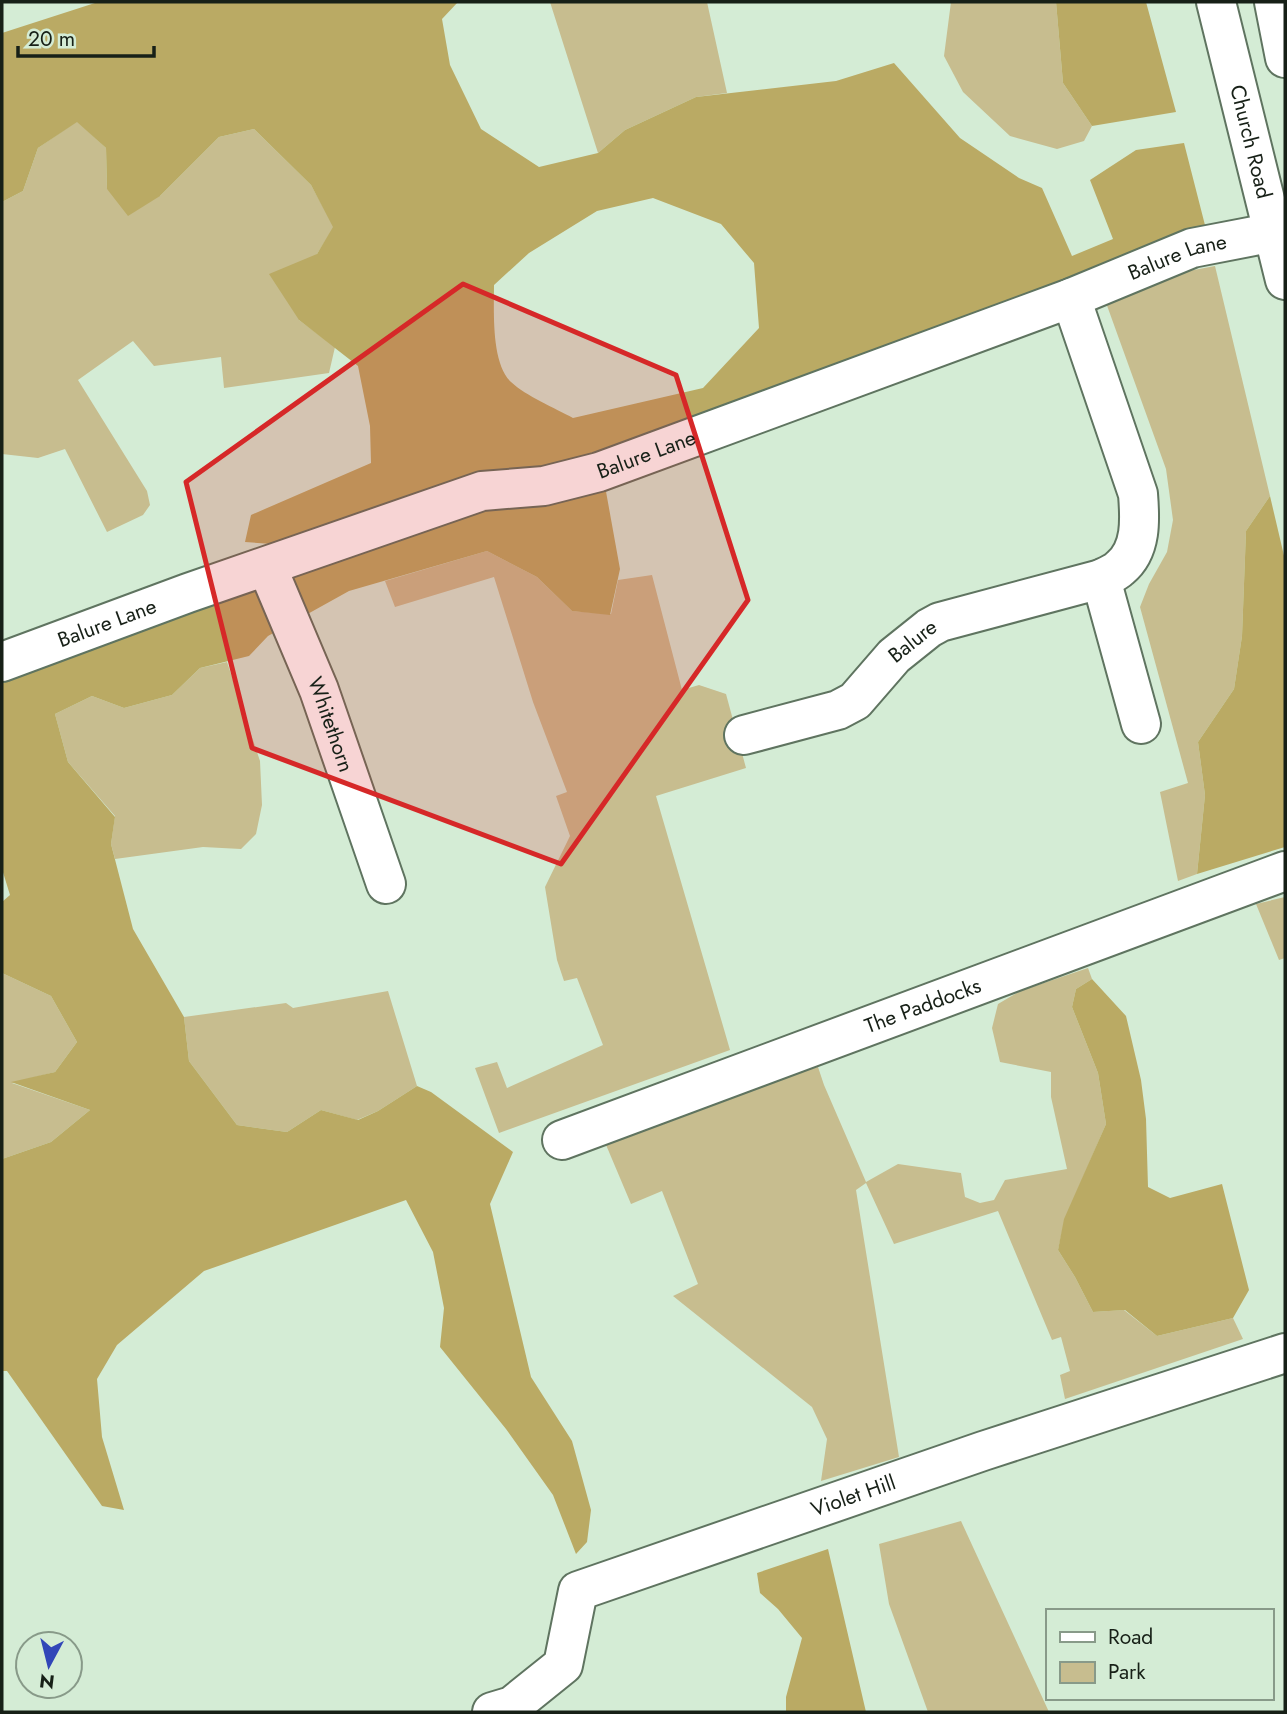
<svg xmlns="http://www.w3.org/2000/svg" width="1287" height="1714" font-family="Jost,sans-serif">
<rect width="100%" height="100%" fill="#d4ecd5"/>
<path fill="#c7bd8f" d="M 550,2 L 707,2 L 727,93 L 696,97 L 625,130 L 598,153 Z
M 951,2 L 1056,2 L 1063,83 L 1092,126 L 1084,141 L 1057,149 L 1010,136 L 963,92 L 944,56 Z
M 77,121 L 106,148 L 107,189 L 160,196 L 219,137 L 254,129 L 311,185 L 334,227 L 317,254 L 299,320 L 335,347 L 329,373 L 224,388 L 221,357 L 154,366 L 133,341 L 78,380 L 147,491 L 150,505 L 143,515 L 107,532 L 65,449 L 38,458 L 2,454 L 2,202 L 23,191 L 38,148 Z
M 1215,266 L 1270,496 L 1246,531 L 1242,636 L 1234,689 L 1198,742 L 1205,795 L 1197,874 L 1178,881 L 1160,792 L 1188,783 L 1140,607 L 1149,584 L 1167,552 L 1173,520 L 1166,469 L 1105,300 L 1178,273 Z
M 487,551 L 537,577 L 572,611 L 611,614 L 618,580 L 652,575 L 682,690 L 699,685 L 726,694 L 746,768 L 656,796 L 730,1050 L 499,1133 L 475,1068 L 497,1062 L 507,1088 L 603,1045 L 577,978 L 564,981 L 557,960 L 545,887 L 570,836 L 556,796 L 567,792 L 533,702 L 494,577 L 395,607 L 385,581 Z
M 227,662 L 260,761 L 262,805 L 256,834 L 241,849 L 203,847 L 115,859 L 111,844 L 115,816 L 68,762 L 55,714 L 92,696 L 124,708 L 172,695 L 200,668 Z
M 1285,897 L 1285,958 L 1279,960 L 1256,904 Z
M 1088,968 L 1092,979 L 1076,989 L 1072,1007 L 1098,1073 L 1106,1124 L 1065,1219 L 1058,1250 L 1075,1277 L 1093,1312 L 1124,1310 L 1157,1336 L 1233,1318 L 1243,1339 L 1065,1399 L 1060,1375 L 1070,1371 L 1061,1337 L 1052,1340 L 998,1211 L 894,1244 L 866,1183 L 856,1190 L 899,1457 L 821,1481 L 827,1439 L 812,1407 L 673,1296 L 698,1284 L 662,1191 L 631,1204 L 601,1133 L 818,1067 L 824,1085 L 866,1182 L 898,1164 L 961,1173 L 965,1197 L 980,1203 L 994,1200 L 1005,1180 L 1067,1169 L 1051,1097 L 1051,1072 L 1000,1062 L 992,1028 L 998,1004 L 1020,991 Z
M 2,973 L 51,996 L 77,1042 L 55,1072 L 12,1083 L 90,1110 L 51,1142 L 2,1159 Z
M 388,991 L 417,1086 L 378,1111 L 357,1120 L 321,1110 L 287,1132 L 237,1125 L 189,1061 L 184,1017 L 286,1003 L 293,1008 Z
M 961,1521 L 1049,1712 L 928,1712 L 889,1604 L 879,1544 Z"/>
<path fill="#baaa64" fill-rule="evenodd" d="M 98,2 L 458,2 L 442,19 L 450,65 L 481,129 L 539,167 L 598,153 L 625,130 L 696,97 L 836,81 L 894,63 L 960,138 L 1019,178 L 1042,188 L 1072,256 L 1113,239 L 1090,180 L 1136,150 L 1184,143 L 1207,233 L 545,475 L 272,544 L 245,542 L 251,515 L 371,463 L 370,426 L 358,366 L 299,320 L 269,274 L 317,254 L 333,227 L 311,185 L 254,129 L 219,137 L 160,196 L 128,216 L 107,189 L 106,148 L 77,122 L 38,148 L 23,191 L 2,202 L 2,33 ZM 653,198 L 721,224 L 754,263 L 759,328 L 703,388 L 573,418 C 555,408 526,396 511,382 C 491,363 494,311 494,285 L 529,253 L 597,211 Z
M 1056,2 L 1146,2 L 1176,112 L 1092,126 L 1063,83 Z
M 605,486 L 620,569 L 610,615 L 572,611 L 537,577 L 487,551 L 349,591 L 268,636 L 249,656 L 200,668 L 172,695 L 124,708 L 92,696 L 55,714 L 68,762 L 115,817 L 111,844 L 133,929 L 184,1017 L 189,1061 L 237,1125 L 287,1132 L 321,1110 L 358,1120 L 378,1111 L 417,1086 L 431,1092 L 513,1152 L 490,1204 L 531,1377 L 572,1441 L 591,1510 L 587,1542 L 576,1554 L 553,1495 L 506,1429 L 440,1347 L 444,1308 L 433,1252 L 406,1200 L 204,1271 L 117,1345 L 97,1379 L 102,1437 L 124,1510 L 102,1506 L 7,1371 L 2,1371 L 2,1159 L 51,1142 L 90,1110 L 11,1082 L 55,1072 L 77,1042 L 51,996 L 2,973 L 2,902 L 10,895 L 2,869 L 2,683 L 469,509 Z
M 1270,496 L 1285,560 L 1285,847 L 1197,874 L 1205,795 L 1198,742 L 1234,689 L 1242,636 L 1246,531 Z
M 1092,979 L 1126,1016 L 1141,1080 L 1146,1119 L 1148,1187 L 1170,1198 L 1222,1184 L 1249,1290 L 1233,1318 L 1157,1336 L 1125,1310 L 1093,1312 L 1075,1277 L 1058,1250 L 1064,1219 L 1106,1124 L 1098,1073 L 1072,1007 L 1076,989 Z
M 828,1549 L 866,1712 L 786,1712 L 786,1697 L 802,1638 L 778,1609 L 760,1593 L 757,1573 Z"/>
<g fill="none" stroke-linecap="round" stroke-linejoin="round">
<g stroke="#5f7460" stroke-width="42">
<g id="minor">
<path id="s1" d="M 267,567 L 319,690 L 386,884"/>
<path d="M 1101,579 L 1141,724"/>
<path id="s2" d="M 2,662 L 188,593 L 482,491 L 544,486 L 599,472 L 1071,298 L 1192,248 L 1285,230"/>
<path id="s3" d="M 744,735 L 838,710 L 855,701 L 894,656 L 929,628 L 940,622 L 1101,579 C 1107,576 1115,573 1120,568 C 1142,550 1140,519 1138,494 L 1071,298"/>
<path id="s4" d="M 562,1140 L 1285,871"/>
<path id="s5" d="M 492,1712 L 512,1706 L 563,1665 L 578,1591 L 983,1451 L 1285,1353"/>
</g>
</g>
<g stroke="#5f7460" stroke-width="42">
<g id="major">
<path id="s6" d="M 1216,2 L 1285,280"/>
<path d="M 1274,2 L 1285,58"/>
</g>
</g>
<use href="#minor" stroke="#fff" stroke-width="38"/>
<use href="#major" stroke="#fff" stroke-width="38"/>
</g>
<path fill="#d62828" fill-opacity="0.2" stroke="#d62828" stroke-width="5" stroke-linejoin="round" d="M 463,284 L 676,375 L 748,600 L 561,864 L 252,748 L 186,482 Z"/>
<g text-anchor="middle" dominant-baseline="central" stroke-width="6" stroke-linejoin="round" paint-order="stroke">
<g font-size="21" fill="#172017" stroke="#d4ecd5">
<text stroke="none"><textPath href="#s6" startOffset="144">Church Road</textPath></text>
<text stroke="none"><textPath href="#s2" startOffset="1246">Balure Lane</textPath></text>
<text stroke="none"><textPath href="#s2" startOffset="679">Balure Lane</textPath></text>
<text stroke="none"><textPath href="#s2" startOffset="112">Balure Lane</textPath></text>
<text stroke="none"><textPath href="#s3" startOffset="200">Balure</textPath></text>
<text stroke="none"><textPath href="#s1" startOffset="170">Whitethorn</textPath></text>
<text stroke="none"><textPath href="#s4" startOffset="385">The Paddocks</textPath></text>
<text stroke="none"><textPath href="#s5" startOffset="453">Violet Hill</textPath></text>
</g>
</g>
<rect width="1287" height="1714" fill="none" stroke="#172017" stroke-width="7"/>
<rect x="1046" y="1609" width="228" height="91" fill="#d4ecd5" stroke="#889a89" stroke-width="2"/>
<rect x="1060" y="1632" width="35" height="10" fill="#ffffff" stroke="#889a89" stroke-width="2"/>
<text x="1108" y="1644" font-size="21" fill="#172017">Road</text>
<rect x="1060" y="1662" width="35" height="21" fill="#c7bd8f" stroke="#889a89" stroke-width="2"/>
<text x="1108" y="1679" font-size="21" fill="#172017">Park</text>
<g transform="translate(49 1665) rotate(187)"><circle r="33" fill="#d4ecd5" stroke="#889a89" stroke-width="2"/>
<path d="M0-5L12 26L0 18L-12 26Z" fill="#3146b8"/>
<text y="-10" font-size="19" font-weight="bold" text-anchor="middle" fill="#172017">N</text>
</g>
<path d="M18 46v10h136v-10" fill="none" stroke="#172017" stroke-width="3.5"/>
<text x="28" y="46" font-size="21" fill="#172017" stroke="#d4ecd5" stroke-width="5" paint-order="stroke">20 m</text>
</svg>
